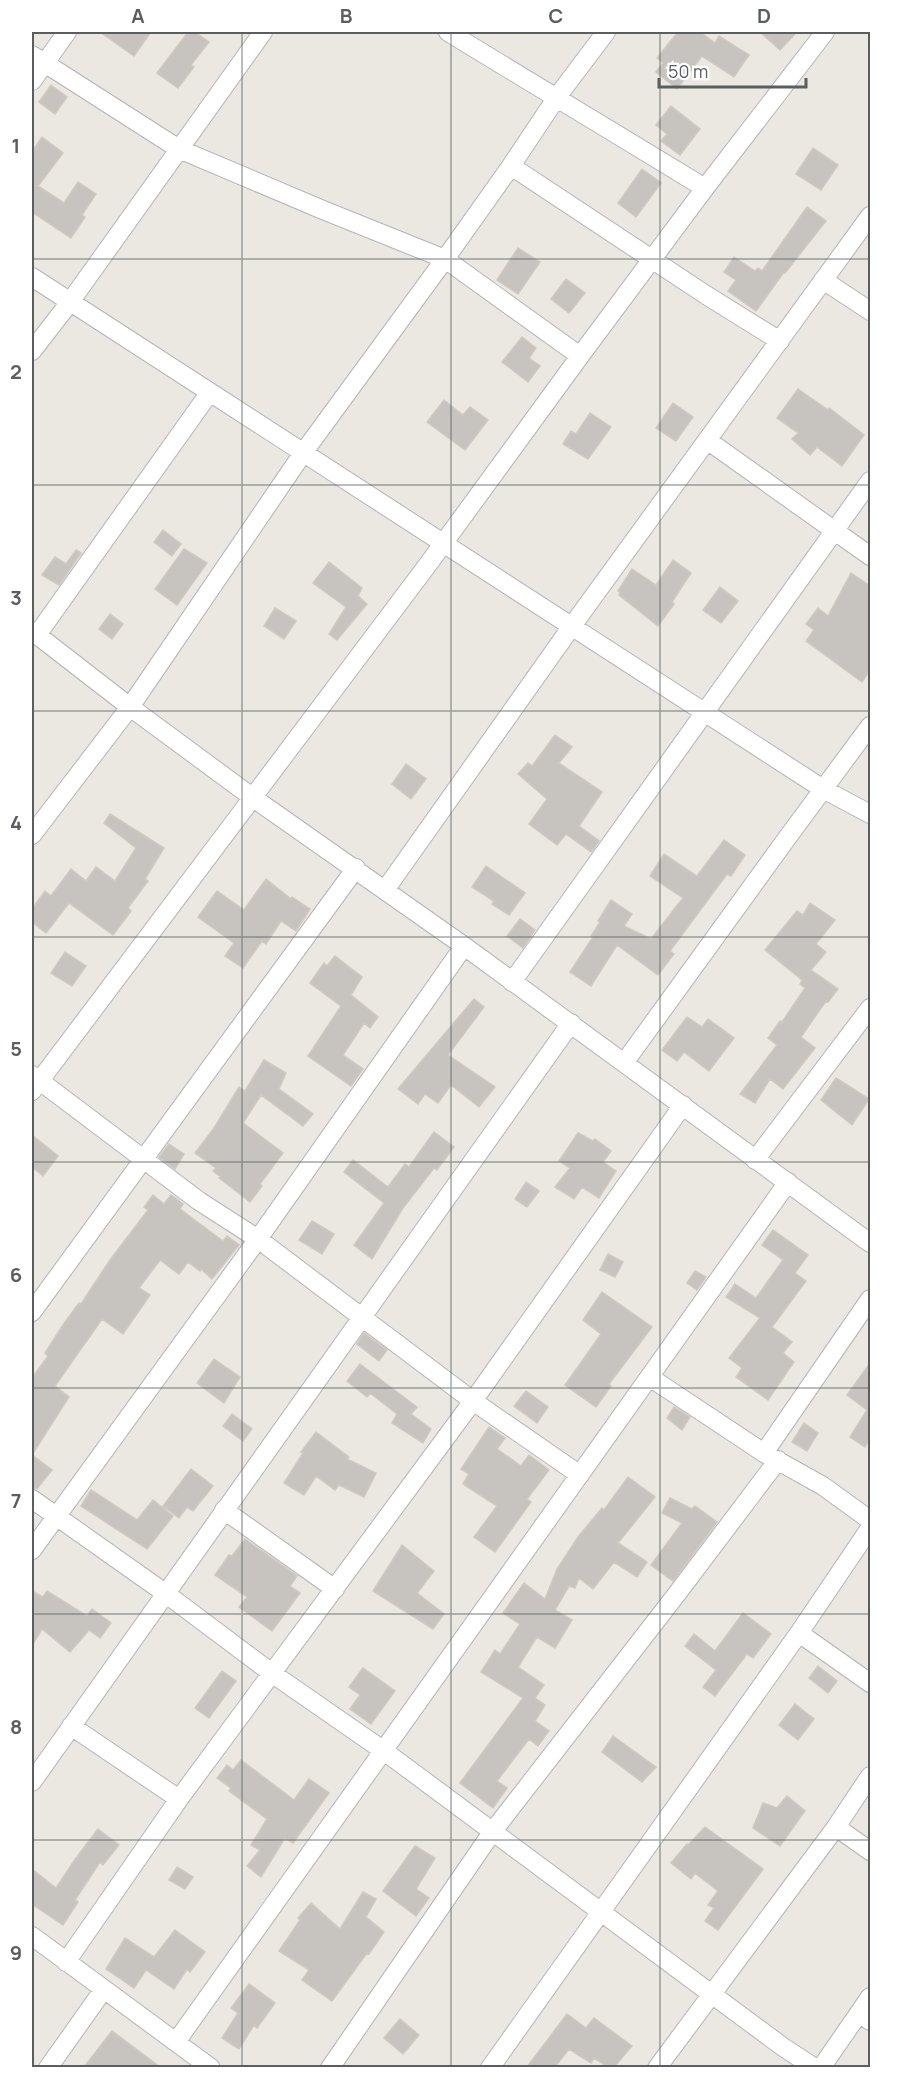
<svg xmlns="http://www.w3.org/2000/svg" width="902" height="2099" font-family="Manrope,sans-serif">
<rect width="100%" height="100%" fill="#ebe8e1"/>
<path fill="#c7c3be" stroke="#cfc9c1" stroke-width="1.5" d="M 100,32 L 151,32 L 134,56 Z
M 188,32 L 195,32 L 209,42 L 191,65 L 194,67 L 178,88 L 157,73 Z
M 678,32 L 700,32 L 715,43 L 719,36 L 749,55 L 734,77 L 702,56 L 677,89 L 656,72 L 663,63 L 657,58 Z
M 760,32 L 797,32 L 780,50 Z
M 51,85 L 67,97 L 55,114 L 39,102 Z
M 671,106 L 700,129 L 680,155 L 661,141 L 667,134 L 656,125 Z
M 42,137 L 63,153 L 38,186 L 64,203 L 78,182 L 96,194 L 82,215 L 85,217 L 71,238 L 32,212 L 32,152 Z
M 813,148 L 838,165 L 821,190 L 796,174 Z
M 642,169 L 661,183 L 636,217 L 618,203 Z
M 807,207 L 826,221 L 785,273 L 784,272 L 756,311 L 728,291 L 736,280 L 724,272 L 734,257 L 755,271 L 758,268 L 762,271 Z
M 518,248 L 540,262 L 518,294 L 497,280 Z
M 566,279 L 585,293 L 569,313 L 551,299 Z
M 522,337 L 536,348 L 529,358 L 540,366 L 528,382 L 502,362 Z
M 798,389 L 828,410 L 829,408 L 864,435 L 842,466 L 817,447 L 810,455 L 792,439 L 798,433 L 777,418 Z
M 444,400 L 463,415 L 470,407 L 488,420 L 465,450 L 427,422 Z
M 673,403 L 693,417 L 676,441 L 656,428 Z
M 590,413 L 611,427 L 588,459 L 563,444 L 571,431 L 576,434 Z
M 163,530 L 181,544 L 172,556 L 154,542 Z
M 184,549 L 207,563 L 177,605 L 155,589 Z
M 76,550 L 81,553 L 59,585 L 42,575 L 55,557 L 66,564 Z
M 673,560 L 691,573 L 672,602 L 674,604 L 658,626 L 619,595 L 620,592 L 618,591 L 632,569 L 656,585 Z
M 329,562 L 362,588 L 358,596 L 367,604 L 337,640 L 329,634 L 346,607 L 313,583 Z
M 851,573 L 870,586 L 870,670 L 862,682 L 806,641 L 814,630 L 806,624 L 818,608 L 828,616 Z
M 720,587 L 738,601 L 721,623 L 703,610 Z
M 275,608 L 296,621 L 284,639 L 264,626 Z
M 110,614 L 123,624 L 112,639 L 99,629 Z
M 555,735 L 572,747 L 559,763 L 602,792 L 579,826 L 599,841 L 591,852 L 566,834 L 557,845 L 529,824 L 547,799 L 518,774 L 528,763 L 532,766 Z
M 406,764 L 426,779 L 411,799 L 392,784 Z
M 110,814 L 164,848 L 145,879 L 148,881 L 128,908 L 131,911 L 113,935 L 69,903 L 46,933 L 32,922 L 32,909 L 45,891 L 51,896 L 71,869 L 86,881 L 96,867 L 115,881 L 136,848 L 104,823 Z
M 724,840 L 745,855 L 731,876 L 727,874 L 670,951 L 674,954 L 658,975 L 617,945 L 591,986 L 570,972 L 593,937 L 591,936 L 600,922 L 598,921 L 611,900 L 632,914 L 624,926 L 651,939 L 683,898 L 650,876 L 664,854 L 697,876 Z
M 486,866 L 525,893 L 509,915 L 492,904 L 494,901 L 472,887 Z
M 266,879 L 291,899 L 292,897 L 310,909 L 296,931 L 281,921 L 266,944 L 262,941 L 243,968 L 225,956 L 234,943 L 198,917 L 217,891 L 244,910 Z
M 810,903 L 835,920 L 816,944 L 826,952 L 811,970 L 838,989 L 828,1002 L 826,1001 L 801,1037 L 815,1048 L 783,1089 L 770,1079 L 755,1103 L 740,1094 L 777,1045 L 768,1038 L 780,1021 L 782,1022 L 805,988 L 800,984 L 802,980 L 765,950 L 797,911 L 803,915 Z
M 520,919 L 535,930 L 523,948 L 507,936 Z
M 65,952 L 86,966 L 72,986 L 51,973 Z
M 335,956 L 362,977 L 351,995 L 378,1017 L 370,1028 L 364,1023 L 343,1055 L 363,1069 L 351,1086 L 308,1056 L 341,1006 L 310,983 L 324,963 L 327,966 Z
M 474,999 L 484,1007 L 448,1055 L 495,1087 L 479,1107 L 451,1085 L 438,1103 L 425,1094 L 418,1104 L 398,1089 Z
M 687,1017 L 702,1027 L 708,1019 L 734,1038 L 709,1071 L 684,1052 L 677,1061 L 662,1050 Z
M 264,1060 L 286,1073 L 279,1089 L 313,1114 L 303,1126 L 261,1095 L 243,1123 L 283,1153 L 260,1184 L 262,1186 L 250,1202 L 219,1178 L 221,1177 L 213,1171 L 216,1168 L 195,1153 L 214,1128 L 239,1087 L 245,1091 Z
M 836,1078 L 869,1099 L 852,1125 L 821,1100 Z
M 434,1132 L 454,1147 L 437,1170 L 434,1168 L 403,1208 L 372,1259 L 354,1245 L 384,1203 L 344,1172 L 353,1160 L 388,1187 L 405,1164 L 409,1167 Z
M 578,1133 L 593,1141 L 595,1139 L 611,1151 L 603,1162 L 616,1171 L 599,1198 L 582,1187 L 574,1199 L 555,1187 L 570,1168 L 559,1161 Z
M 32,1135 L 58,1156 L 43,1176 L 32,1167 Z
M 169,1144 L 184,1154 L 175,1169 L 159,1157 Z
M 526,1182 L 539,1191 L 527,1207 L 515,1199 Z
M 153,1195 L 164,1204 L 171,1195 L 183,1204 L 180,1209 L 223,1241 L 227,1236 L 239,1245 L 212,1279 L 201,1269 L 200,1271 L 188,1262 L 179,1274 L 160,1260 L 139,1288 L 150,1295 L 123,1334 L 102,1319 L 55,1386 L 69,1397 L 32,1455 L 32,1378 L 48,1356 L 45,1353 L 63,1325 L 79,1303 L 81,1304 L 110,1260 L 148,1210 L 144,1207 Z
M 312,1221 L 334,1234 L 322,1254 L 299,1240 Z
M 773,1230 L 808,1255 L 795,1273 L 806,1281 L 772,1327 L 792,1342 L 783,1353 L 794,1362 L 768,1400 L 736,1377 L 742,1368 L 729,1358 L 760,1318 L 726,1297 L 735,1284 L 756,1298 L 783,1260 L 762,1245 Z
M 608,1254 L 623,1262 L 615,1277 L 600,1270 Z
M 695,1271 L 706,1277 L 697,1290 L 687,1283 Z
M 602,1292 L 652,1327 L 609,1384 L 611,1386 L 596,1407 L 565,1385 L 601,1334 L 583,1320 Z
M 364,1333 L 387,1350 L 379,1361 L 357,1344 Z
M 214,1359 L 240,1377 L 224,1403 L 197,1383 Z
M 870,1363 L 870,1438 L 865,1447 L 850,1437 L 867,1410 L 847,1395 Z
M 360,1364 L 417,1407 L 411,1414 L 431,1429 L 423,1443 L 392,1423 L 397,1414 L 370,1393 L 367,1397 L 347,1381 Z
M 526,1391 L 548,1407 L 537,1423 L 514,1406 Z
M 674,1407 L 690,1417 L 682,1430 L 667,1418 Z
M 232,1414 L 252,1429 L 243,1441 L 223,1426 Z
M 804,1423 L 818,1433 L 807,1451 L 792,1442 Z
M 489,1427 L 505,1438 L 497,1449 L 521,1466 L 529,1455 L 549,1470 L 527,1499 L 531,1502 L 495,1552 L 474,1537 L 497,1506 L 463,1484 L 469,1474 L 461,1469 Z
M 316,1432 L 349,1457 L 347,1459 L 376,1473 L 364,1497 L 339,1485 L 335,1490 L 316,1476 L 304,1495 L 284,1483 L 303,1453 L 301,1452 Z
M 32,1455 L 52,1470 L 37,1489 L 32,1488 Z
M 191,1469 L 213,1486 L 193,1511 L 187,1507 L 179,1518 L 163,1506 Z
M 628,1477 L 655,1497 L 618,1543 L 647,1562 L 637,1577 L 614,1562 L 593,1589 L 579,1578 L 575,1588 L 569,1586 L 555,1610 L 572,1620 L 555,1648 L 537,1637 L 518,1667 L 544,1685 L 535,1698 L 545,1705 L 535,1721 L 549,1731 L 538,1746 L 529,1739 L 497,1781 L 507,1788 L 493,1808 L 460,1783 L 523,1698 L 481,1672 L 495,1650 L 500,1654 L 520,1624 L 503,1613 L 524,1583 L 545,1599 L 557,1569 L 578,1537 L 602,1508 L 604,1510 Z
M 91,1490 L 137,1520 L 153,1500 L 173,1516 L 147,1549 L 81,1506 Z
M 670,1498 L 692,1509 L 695,1506 L 717,1522 L 673,1581 L 651,1565 L 682,1523 L 662,1513 Z
M 245,1539 L 297,1576 L 290,1586 L 300,1593 L 272,1631 L 239,1607 L 247,1597 L 215,1575 L 229,1555 L 232,1556 Z
M 402,1545 L 434,1571 L 417,1593 L 444,1614 L 433,1629 L 373,1591 Z
M 32,1591 L 43,1597 L 47,1591 L 87,1616 L 92,1609 L 111,1623 L 100,1638 L 89,1630 L 70,1652 L 42,1629 L 32,1646 Z
M 743,1613 L 771,1634 L 753,1658 L 747,1654 L 715,1696 L 703,1687 L 716,1670 L 685,1646 L 694,1634 L 715,1651 Z
M 818,1666 L 837,1681 L 828,1693 L 809,1678 Z
M 363,1668 L 395,1691 L 371,1724 L 350,1709 L 360,1695 L 349,1687 Z
M 222,1671 L 236,1681 L 209,1718 L 195,1708 Z
M 795,1704 L 814,1719 L 798,1740 L 779,1725 Z
M 613,1736 L 656,1767 L 642,1782 L 602,1752 Z
M 241,1760 L 294,1800 L 309,1779 L 329,1793 L 293,1843 L 285,1838 L 261,1877 L 247,1866 L 260,1850 L 251,1845 L 267,1819 L 229,1791 L 231,1788 L 217,1778 L 227,1765 L 233,1770 Z
M 787,1796 L 805,1811 L 780,1846 L 753,1828 L 763,1803 L 777,1808 Z
M 705,1827 L 763,1869 L 718,1930 L 705,1921 L 714,1908 L 708,1905 L 718,1891 L 695,1873 L 691,1879 L 671,1863 L 687,1844 L 688,1845 Z
M 98,1829 L 119,1845 L 103,1865 L 100,1862 L 75,1900 L 78,1902 L 63,1925 L 32,1904 L 32,1869 L 56,1888 L 76,1858 Z
M 415,1846 L 435,1858 L 416,1889 L 429,1898 L 416,1916 L 383,1891 Z
M 177,1867 L 193,1877 L 185,1889 L 169,1880 Z
M 363,1892 L 376,1899 L 366,1917 L 384,1932 L 369,1954 L 367,1953 L 332,2001 L 302,1980 L 309,1970 L 279,1951 L 300,1920 L 298,1918 L 311,1903 L 340,1929 Z
M 175,1930 L 205,1952 L 190,1972 L 187,1969 L 174,1989 L 146,1970 L 134,1988 L 106,1969 L 125,1938 L 154,1957 Z
M 249,1984 L 275,2003 L 257,2028 L 254,2025 L 239,2049 L 222,2038 L 238,2013 L 231,2008 Z
M 567,2014 L 586,2028 L 594,2018 L 632,2046 L 614,2067 L 608,2067 L 594,2058 L 591,2063 L 569,2049 L 555,2067 L 527,2067 Z
M 400,2019 L 419,2035 L 403,2054 L 384,2038 Z
M 112,2031 L 160,2067 L 84,2067 Z"/>
<g fill="none" stroke-linecap="round" stroke-linejoin="round">
<g stroke="#b2b4b8" stroke-width="20">
<path id="street" d="M 448,32 L 705,188
M 32,55 L 179,149 L 323,210 L 445,259 L 580,356
M 32,81 L 67,32
M 511,166 L 706,295 L 780,341
M 32,277 L 823,789 L 870,814
M 823,280 L 870,311
M 32,351 L 70,302 L 263,32
M 707,440 L 870,556
M 32,631 L 130,707 L 252,797 L 464,946 L 870,1243
M 37,635 L 210,392
M 32,835 L 130,707 L 303,453 L 445,259 L 511,166 L 557,97 L 606,32
M 385,890 L 572,626 L 870,216
M 512,982 L 870,481
M 624,1063 L 790,834 L 870,726
M 32,1075 L 199,1201 L 258,1239 L 473,1401 L 580,1475
M 32,1091 L 429,563 L 580,356 L 705,188 L 825,32
M 755,1160 L 870,1008
M 32,1312 L 356,868
M 651,1378 L 764,1453 L 823,1486 L 870,1520
M 764,1453 L 870,1299
M 32,1499 L 165,1593 L 273,1674 L 384,1751 L 783,2047 L 815,2068
M 224,1510 L 335,1589
M 32,1550 L 258,1239 L 464,946
M 799,1633 L 870,1683
M 71,1726 L 179,1799
M 32,1782 L 571,1023
M 836,1827 L 870,1851
M 32,1936 L 211,2068
M 66,1962 L 179,1799 L 473,1401 L 683,1105
M 870,1997 L 859,2013 L 870,2021
M 176,2042 L 788,1182
M 48,2068 L 104,1989
M 330,2068 L 493,1831 L 676,1595 L 778,1460
M 490,2068 L 799,1633 L 870,1528
M 657,2068 L 836,1827 L 870,1776
M 821,2068 L 859,2013"/>
</g>
<use href="#street" stroke="#fff" stroke-width="18"/>
</g>
<path fill="none" stroke="#5a5e61" stroke-width="1.5" stroke-opacity="0.55" d="M 242,32 L 242,2068M 451,32 L 451,2068M 660,32 L 660,2068M 32,259 L 870,259M 32,485 L 870,485M 32,711 L 870,711M 32,937 L 870,937M 32,1162 L 870,1162M 32,1388 L 870,1388M 32,1614 L 870,1614M 32,1840 L 870,1840"/>
<rect width="902" height="2099" fill="none" stroke="#ffffff" stroke-width="66"/>
<path d="M659 78v9h147v-9" fill="none" stroke="#5a5e61" stroke-width="3"/>
<text x="668" y="78" font-size="18" fill="#5a5e61" stroke="#ffffff" stroke-width="4.5" paint-order="stroke">50 m</text>
<rect x="33" y="33" width="836" height="2033" fill="none" stroke="#5a5e61" stroke-width="2"/>
<g font-size="20" text-anchor="middle" font-weight="bold" fill="#5a5e61">
<text x="138" y="23">A</text>
<text x="346" y="23">B</text>
<text x="556" y="23">C</text>
<text x="764" y="23">D</text>
<text x="16" y="153">1</text>
<text x="16" y="379">2</text>
<text x="16" y="605">3</text>
<text x="16" y="830">4</text>
<text x="16" y="1056">5</text>
<text x="16" y="1282">6</text>
<text x="16" y="1508">7</text>
<text x="16" y="1734">8</text>
<text x="16" y="1960">9</text>
</g>
</svg>
